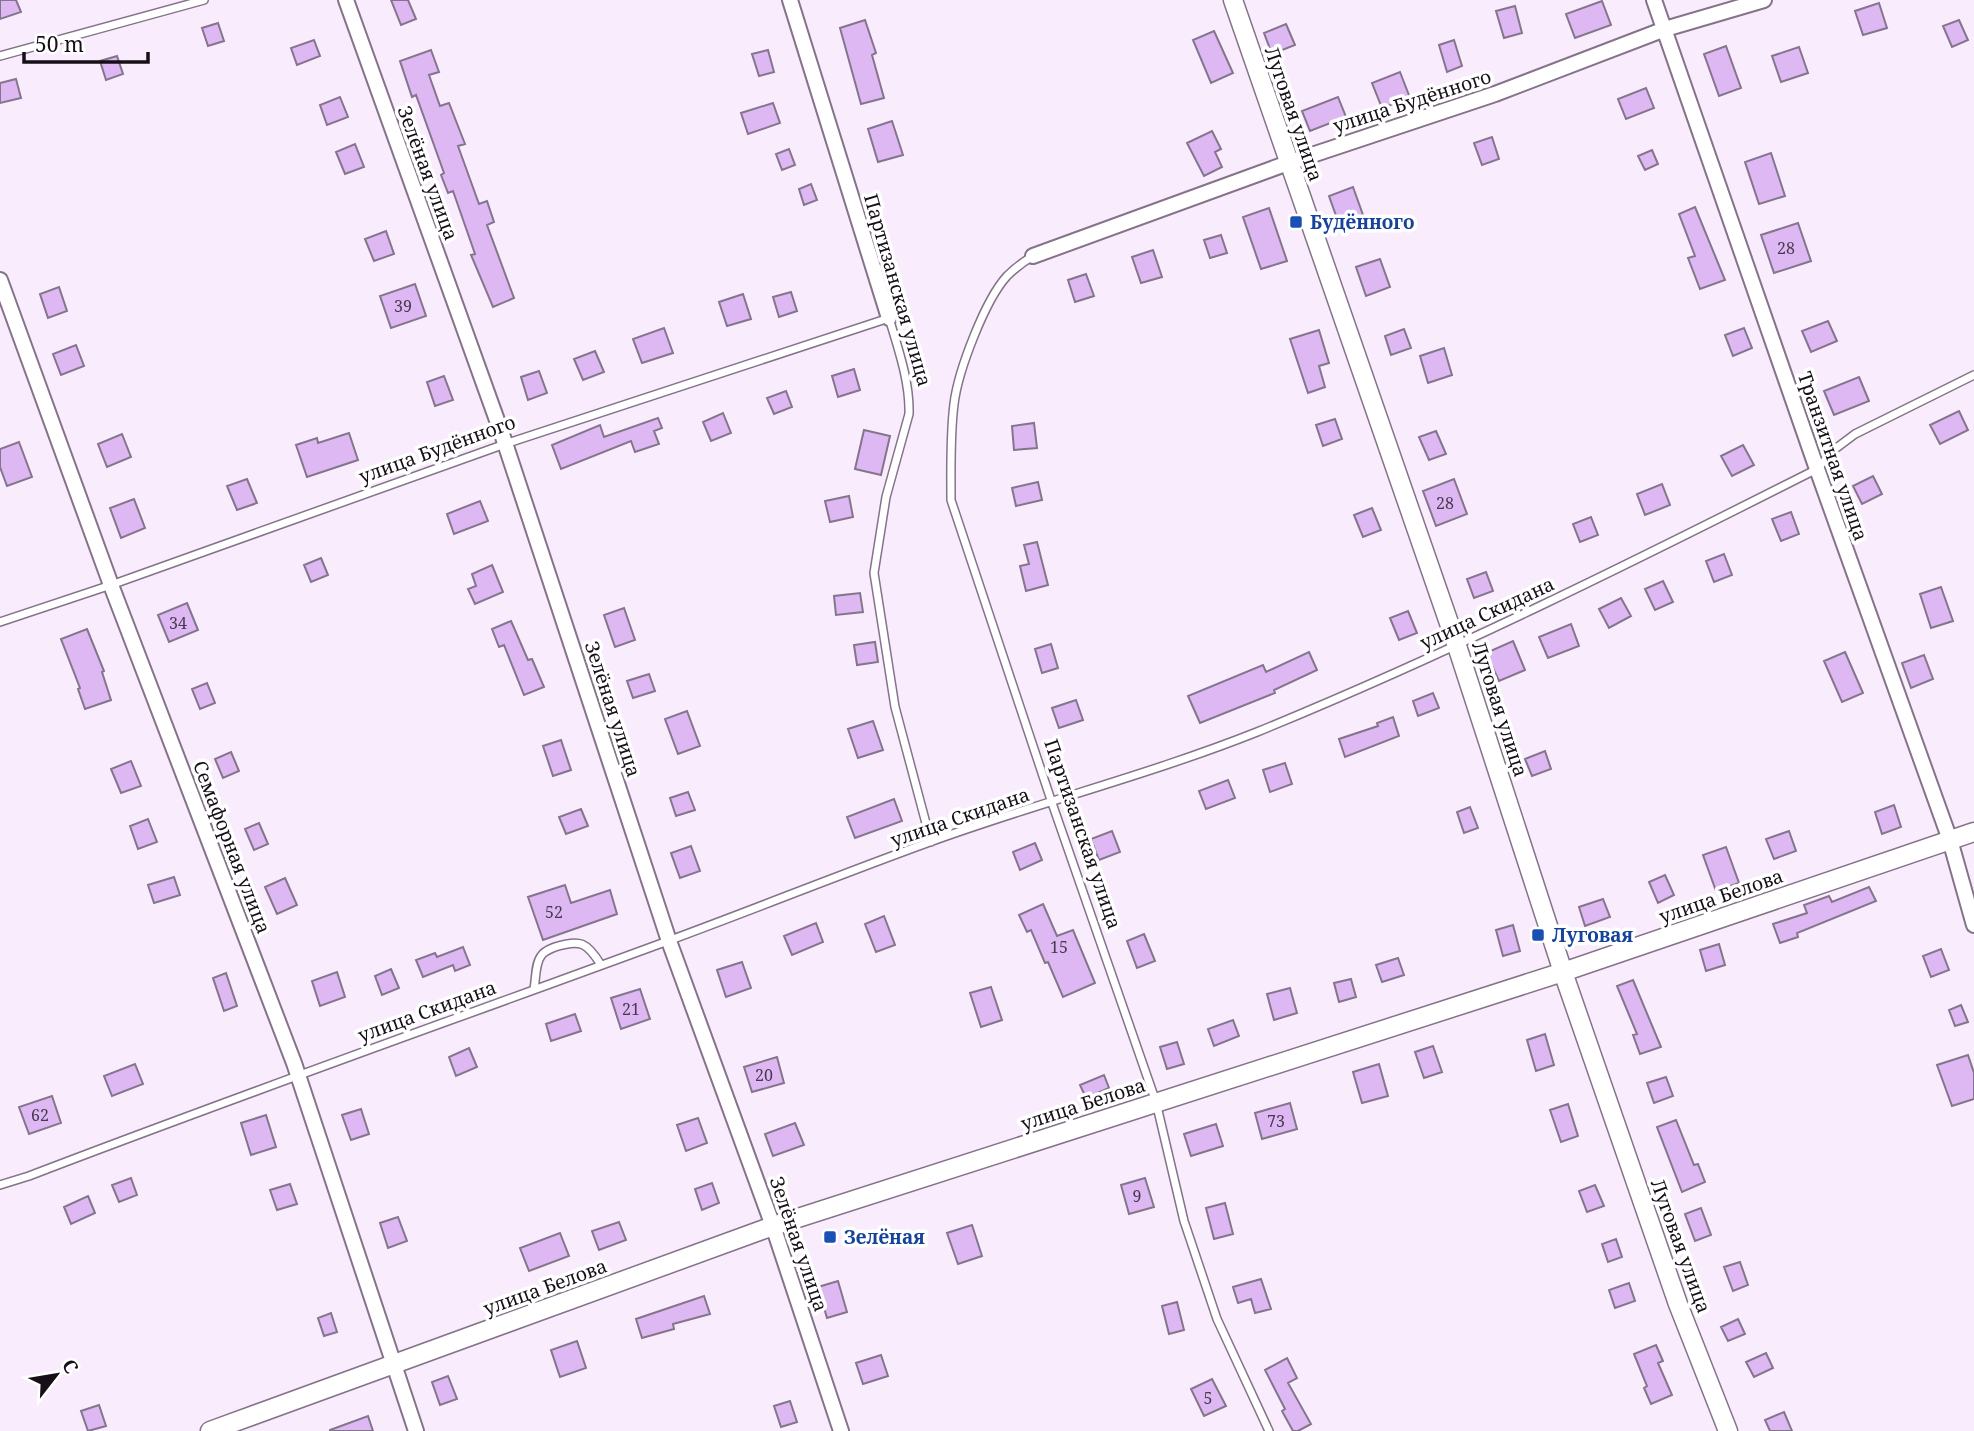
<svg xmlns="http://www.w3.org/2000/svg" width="1974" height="1431" font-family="'Noto Serif',serif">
<rect width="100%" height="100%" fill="#f9edfd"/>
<path fill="#deb8f3" stroke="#84758d" stroke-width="2" d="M 0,0 L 16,0 L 21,12 L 0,19 Z
M 391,0 L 408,0 L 416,19 L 401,25 Z
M 1602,1 L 1611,25 L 1575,38 L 1566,14 Z
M 1879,3 L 1887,28 L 1863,35 L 1855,11 Z
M 1515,6 L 1522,33 L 1504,38 L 1496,11 Z
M 865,20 L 876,53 L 872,55 L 884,98 L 861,104 L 840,28 Z
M 1959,20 L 1968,40 L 1952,47 L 1943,26 Z
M 218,23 L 224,41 L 208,46 L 202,28 Z
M 1286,24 L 1295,45 L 1272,54 L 1264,33 Z
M 1214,31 L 1233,73 L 1211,83 L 1193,40 Z
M 314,40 L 320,56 L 297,65 L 291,48 Z
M 1454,40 L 1462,66 L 1447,72 L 1439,45 Z
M 1726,46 L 1741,88 L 1719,96 L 1704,54 Z
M 1799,47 L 1808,73 L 1781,82 L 1772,56 Z
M 431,50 L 439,72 L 429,75 L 440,106 L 449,103 L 465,144 L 458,146 L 479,204 L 487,201 L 494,222 L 487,225 L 514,298 L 493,307 L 471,255 L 475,254 L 453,191 L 448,193 L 441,175 L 444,173 L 416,95 L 412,97 L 400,61 Z
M 768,50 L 774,72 L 759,76 L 752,54 Z
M 117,56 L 123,74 L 106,80 L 100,61 Z
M 1400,72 L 1410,98 L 1382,108 L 1372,83 Z
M 16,79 L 21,98 L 0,103 L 0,83 Z
M 1646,88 L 1654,108 L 1626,119 L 1618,99 Z
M 340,97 L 348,117 L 327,125 L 320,105 Z
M 1338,97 L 1346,117 L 1310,131 L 1302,111 Z
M 773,103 L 780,123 L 748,134 L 741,113 Z
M 892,121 L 903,155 L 878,162 L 868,129 Z
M 1212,131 L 1221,149 L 1215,152 L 1222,167 L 1204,176 L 1187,143 Z
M 1492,137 L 1499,159 L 1482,165 L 1474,143 Z
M 355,144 L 364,167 L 345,174 L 336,152 Z
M 789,149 L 795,165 L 782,170 L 776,154 Z
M 1652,150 L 1658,164 L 1645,170 L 1638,156 Z
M 1771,153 L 1785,196 L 1759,204 L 1745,162 Z
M 811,184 L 817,200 L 804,205 L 799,189 Z
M 1353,187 L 1363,215 L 1339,224 L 1329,196 Z
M 1695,207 L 1725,280 L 1700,289 L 1688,258 L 1695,256 L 1679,214 Z
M 1269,208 L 1287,261 L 1261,269 L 1243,217 Z
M 1798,223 L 1811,261 L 1774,273 L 1761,235 Z
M 386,231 L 394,254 L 374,261 L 365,239 Z
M 1221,235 L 1227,253 L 1210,258 L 1204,240 Z
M 1153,250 L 1162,277 L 1141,283 L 1132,257 Z
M 1380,259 L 1390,287 L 1366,296 L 1356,267 Z
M 1086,274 L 1094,296 L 1075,302 L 1068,280 Z
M 415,284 L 426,316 L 391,328 L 380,296 Z
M 59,287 L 67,311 L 48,318 L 40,294 Z
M 791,292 L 797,311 L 779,317 L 773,297 Z
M 743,294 L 751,319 L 727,326 L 719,302 Z
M 1828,321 L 1837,341 L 1811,352 L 1802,331 Z
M 664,328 L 673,353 L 642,363 L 633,339 Z
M 1744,328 L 1752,348 L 1733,356 L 1725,335 Z
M 1404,329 L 1411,348 L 1391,355 L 1385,336 Z
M 1319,330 L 1329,363 L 1319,366 L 1325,387 L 1308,393 L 1290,339 Z
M 76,345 L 84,366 L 61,375 L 53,354 Z
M 1444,348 L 1452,375 L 1428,383 L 1420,356 Z
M 595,351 L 604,372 L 583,380 L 574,359 Z
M 854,369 L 860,390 L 838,397 L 832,376 Z
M 539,371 L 547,393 L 528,400 L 521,377 Z
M 444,376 L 453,400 L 435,406 L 427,382 Z
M 1859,377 L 1869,401 L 1834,415 L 1824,391 Z
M 786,391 L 792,407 L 774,414 L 767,398 Z
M 1959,411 L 1968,430 L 1940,444 L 1930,425 Z
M 723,413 L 731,433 L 711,441 L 703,422 Z
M 658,418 L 662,428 L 654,431 L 659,444 L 635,452 L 631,441 L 561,469 L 552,445 L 600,425 L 604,437 Z
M 1335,419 L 1342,439 L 1323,446 L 1316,425 Z
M 1034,423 L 1037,448 L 1014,450 L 1012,426 Z
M 864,430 L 890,436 L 881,475 L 855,469 Z
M 1436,431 L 1446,454 L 1429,460 L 1419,437 Z
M 349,433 L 358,460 L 307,477 L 296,445 L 317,438 L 318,443 Z
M 122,434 L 131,457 L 107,467 L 98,444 Z
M 19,442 L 32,477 L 7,486 L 0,467 L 0,449 Z
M 1743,445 L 1754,465 L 1732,476 L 1721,456 Z
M 1873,476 L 1882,494 L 1862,504 L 1853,486 Z
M 247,479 L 257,503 L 237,510 L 227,486 Z
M 1454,479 L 1467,514 L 1436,526 L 1423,491 Z
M 1038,482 L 1042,500 L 1016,506 L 1012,488 Z
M 1662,484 L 1670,505 L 1645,515 L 1637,494 Z
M 849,496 L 853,517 L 830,522 L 825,501 Z
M 134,499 L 145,528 L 121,538 L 110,508 Z
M 480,501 L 488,521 L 454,534 L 447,514 Z
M 1372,508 L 1381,530 L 1363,537 L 1354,515 Z
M 1791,512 L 1799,534 L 1781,541 L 1772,519 Z
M 1591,517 L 1598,535 L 1580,542 L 1573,524 Z
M 1037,542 L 1048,585 L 1026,591 L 1020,566 L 1029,564 L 1024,545 Z
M 1724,554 L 1732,575 L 1714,582 L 1706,561 Z
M 321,558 L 328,575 L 311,582 L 304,565 Z
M 492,565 L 503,592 L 475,604 L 468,589 L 476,586 L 472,574 Z
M 1486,572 L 1493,591 L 1474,598 L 1467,579 Z
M 1663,581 L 1673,602 L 1655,610 L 1645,589 Z
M 1941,587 L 1953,621 L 1931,628 L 1920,594 Z
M 860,593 L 863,612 L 836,615 L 834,596 Z
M 1621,598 L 1631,616 L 1609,628 L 1599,609 Z
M 187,603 L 198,630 L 169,642 L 158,615 Z
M 624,608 L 635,640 L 615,647 L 604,615 Z
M 1408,611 L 1417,633 L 1399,640 L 1390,618 Z
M 511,621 L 528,660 L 532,659 L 544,687 L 524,695 L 504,645 L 499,647 L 492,629 Z
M 1571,624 L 1579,646 L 1548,658 L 1539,637 Z
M 87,629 L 104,671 L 102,672 L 111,700 L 85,709 L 78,689 L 80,688 L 61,639 Z
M 1513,641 L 1525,670 L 1499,681 L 1486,653 Z
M 875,642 L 878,662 L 857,665 L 854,645 Z
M 1051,644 L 1058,668 L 1042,673 L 1035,649 Z
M 1309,652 L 1317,670 L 1274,690 L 1275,693 L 1200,723 L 1188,696 L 1263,665 L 1266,672 Z
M 1845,652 L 1863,693 L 1842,702 L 1824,661 Z
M 1924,655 L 1933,679 L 1911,688 L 1902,663 Z
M 649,674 L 655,691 L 633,698 L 627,681 Z
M 207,683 L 215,703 L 200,709 L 192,689 Z
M 1433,693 L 1439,708 L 1418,716 L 1413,701 Z
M 1076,700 L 1083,720 L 1059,728 L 1052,708 Z
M 687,711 L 700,746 L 678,754 L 665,719 Z
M 1393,717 L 1399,736 L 1345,757 L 1339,739 L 1378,726 L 1377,723 Z
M 873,721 L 883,750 L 858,758 L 848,729 Z
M 561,740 L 571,770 L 553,776 L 543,746 Z
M 1545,751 L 1551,769 L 1532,776 L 1525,759 Z
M 231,752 L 239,771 L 223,778 L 215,759 Z
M 131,761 L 141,786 L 121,793 L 111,769 Z
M 1285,763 L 1292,784 L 1270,792 L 1263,770 Z
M 1228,780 L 1235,798 L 1206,809 L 1199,791 Z
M 688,792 L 695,810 L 676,816 L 670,798 Z
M 894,799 L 902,821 L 855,838 L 847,817 Z
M 1894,805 L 1901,827 L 1882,834 L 1875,812 Z
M 1470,807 L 1478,828 L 1464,833 L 1457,812 Z
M 581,809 L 588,826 L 566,834 L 559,817 Z
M 148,819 L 157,842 L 138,849 L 130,826 Z
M 259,823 L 268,844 L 254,850 L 245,829 Z
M 1112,831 L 1120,852 L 1099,860 L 1091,839 Z
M 1789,831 L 1796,851 L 1774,859 L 1766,839 Z
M 1035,843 L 1042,860 L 1020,870 L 1013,852 Z
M 691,846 L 700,871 L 680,878 L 671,853 Z
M 1726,847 L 1739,883 L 1716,891 L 1703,855 Z
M 1665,875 L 1674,895 L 1658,903 L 1649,882 Z
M 174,877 L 180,895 L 154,903 L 148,885 Z
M 285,878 L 297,905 L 277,914 L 265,887 Z
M 565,885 L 571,903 L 610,890 L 617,914 L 543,940 L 528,897 Z
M 1869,887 L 1876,901 L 1797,933 L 1798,937 L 1780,943 L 1773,924 L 1807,913 L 1804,905 L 1829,896 L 1832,902 Z
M 1603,899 L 1610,917 L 1585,926 L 1579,907 Z
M 1043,904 L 1057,936 L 1073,930 L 1095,983 L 1063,997 L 1048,962 L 1045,963 L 1031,930 L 1027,932 L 1019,915 Z
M 884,916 L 895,945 L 876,952 L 865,924 Z
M 816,923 L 823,942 L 792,955 L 784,936 Z
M 1513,925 L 1520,951 L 1503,956 L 1496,930 Z
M 1144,934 L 1155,961 L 1137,968 L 1127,941 Z
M 1719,944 L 1725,965 L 1706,971 L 1700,950 Z
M 463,947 L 470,965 L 455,971 L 453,965 L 423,977 L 416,960 L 435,953 L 437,957 Z
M 1941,949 L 1949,970 L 1931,977 L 1923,956 Z
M 1398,958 L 1404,975 L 1382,982 L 1376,965 Z
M 742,962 L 751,988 L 726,997 L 717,970 Z
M 391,969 L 399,988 L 382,995 L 375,976 Z
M 337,972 L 345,997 L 320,1006 L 312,981 Z
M 226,973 L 237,1006 L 224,1011 L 213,978 Z
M 1351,979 L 1356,997 L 1339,1002 L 1334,983 Z
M 1633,980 L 1661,1047 L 1640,1054 L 1633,1035 L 1637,1034 L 1617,986 Z
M 991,987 L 1002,1020 L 981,1027 L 970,993 Z
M 1290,988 L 1297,1013 L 1274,1020 L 1267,994 Z
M 640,989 L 650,1019 L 621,1029 L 611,998 Z
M 1961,1005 L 1968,1022 L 1955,1026 L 1949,1010 Z
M 575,1014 L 581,1031 L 551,1041 L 546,1024 Z
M 1233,1020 L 1239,1036 L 1214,1046 L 1208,1029 Z
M 1545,1034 L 1554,1065 L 1536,1071 L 1527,1040 Z
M 1177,1042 L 1184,1064 L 1167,1069 L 1160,1047 Z
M 1433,1046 L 1442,1072 L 1424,1078 L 1415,1052 Z
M 469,1048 L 477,1067 L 456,1076 L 449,1057 Z
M 1968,1055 L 1974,1073 L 1974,1099 L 1952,1106 L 1937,1065 Z
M 777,1057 L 784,1083 L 752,1092 L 744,1067 Z
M 135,1064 L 143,1084 L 112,1096 L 104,1076 Z
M 1379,1064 L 1388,1096 L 1362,1103 L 1353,1072 Z
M 1104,1075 L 1109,1088 L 1086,1098 L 1080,1085 Z
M 1666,1077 L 1673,1096 L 1654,1103 L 1647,1083 Z
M 52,1096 L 61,1123 L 29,1134 L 19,1107 Z
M 1290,1103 L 1297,1129 L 1262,1139 L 1255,1113 Z
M 1568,1104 L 1578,1136 L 1561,1142 L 1550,1110 Z
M 361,1109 L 369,1134 L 351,1140 L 342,1115 Z
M 266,1115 L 276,1147 L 251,1155 L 241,1123 Z
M 698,1118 L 707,1143 L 686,1151 L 677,1125 Z
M 1676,1120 L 1694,1165 L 1698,1164 L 1705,1182 L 1682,1192 L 1657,1127 Z
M 795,1123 L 804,1145 L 773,1156 L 765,1134 Z
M 1216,1124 L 1223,1146 L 1191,1156 L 1184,1134 Z
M 131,1178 L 137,1195 L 119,1202 L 112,1185 Z
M 1145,1178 L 1154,1207 L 1129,1214 L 1121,1185 Z
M 712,1183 L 719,1203 L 702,1210 L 695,1189 Z
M 290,1184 L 297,1204 L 277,1210 L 270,1190 Z
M 1595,1185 L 1604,1206 L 1587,1212 L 1579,1191 Z
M 88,1196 L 95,1213 L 71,1224 L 64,1207 Z
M 1225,1203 L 1233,1234 L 1214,1239 L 1206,1208 Z
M 1701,1208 L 1711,1235 L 1695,1241 L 1685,1214 Z
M 398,1217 L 407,1241 L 388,1248 L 380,1223 Z
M 619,1222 L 626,1240 L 599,1250 L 592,1231 Z
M 972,1225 L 982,1256 L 958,1264 L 947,1233 Z
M 560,1233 L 569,1256 L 529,1271 L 520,1248 Z
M 1616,1239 L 1622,1257 L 1608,1262 L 1602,1244 Z
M 1740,1262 L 1748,1285 L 1733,1291 L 1724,1267 Z
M 1261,1279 L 1271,1309 L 1255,1313 L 1251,1299 L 1238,1303 L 1233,1287 Z
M 838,1281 L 847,1312 L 827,1318 L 818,1287 Z
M 1629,1283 L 1635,1301 L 1615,1308 L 1609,1290 Z
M 704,1296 L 710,1314 L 673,1324 L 674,1329 L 642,1338 L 636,1319 Z
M 1177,1302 L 1184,1330 L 1169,1334 L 1162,1306 Z
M 331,1313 L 337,1332 L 324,1336 L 318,1318 Z
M 1738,1319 L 1745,1334 L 1728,1341 L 1721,1327 Z
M 577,1341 L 586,1368 L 560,1377 L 551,1350 Z
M 1656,1345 L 1663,1361 L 1658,1363 L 1672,1395 L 1651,1404 L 1644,1388 L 1647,1386 L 1634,1354 Z
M 1766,1353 L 1773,1368 L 1754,1377 L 1746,1362 Z
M 881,1355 L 888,1376 L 863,1384 L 856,1363 Z
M 1287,1358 L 1297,1378 L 1288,1383 L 1311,1424 L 1298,1431 L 1293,1431 L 1282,1411 L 1285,1409 L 1265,1370 Z
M 448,1376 L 457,1399 L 440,1405 L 432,1382 Z
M 1212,1379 L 1226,1406 L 1204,1416 L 1191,1389 Z
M 790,1401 L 797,1422 L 781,1427 L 774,1406 Z
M 99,1405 L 106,1426 L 88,1431 L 81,1411 Z
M 1784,1412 L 1792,1431 L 1770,1431 L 1765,1420 Z
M 368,1416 L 373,1431 L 330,1431 L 330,1430 Z"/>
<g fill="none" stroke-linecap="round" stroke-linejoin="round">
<g stroke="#85738a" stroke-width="10">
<path id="service" d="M 0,56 L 204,0
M 1033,256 C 1023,262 1015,268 1007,276 C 985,300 958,371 954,404 C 950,436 951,468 951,500 L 1052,803 L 1156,1102 L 1184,1221 L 1217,1319 L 1269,1431
M 0,622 L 111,585 L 505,444 L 889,318 C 898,348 910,382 909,414 L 886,497 L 874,573 L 895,707 L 931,842
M 534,989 C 536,979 535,964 541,956 C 544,951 550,949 555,947 C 580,939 587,942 601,965
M 0,1185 L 29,1176 C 240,1095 453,1020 665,942 C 752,910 839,875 927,843 C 1036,803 1149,775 1257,732 C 1448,654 1633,562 1817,469 L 1835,449 L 1855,434 L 1974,375"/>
</g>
<g stroke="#85738a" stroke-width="18">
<path id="minor" d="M 346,0 L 503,437 L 669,941 L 773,1226 L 841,1431
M 790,0 L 889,318
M 1654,0 L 1817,469 L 1950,840 L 1974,925
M 1033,256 L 1288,163 L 1495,94 L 1665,29 L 1764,0
M 0,280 L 111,585 L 294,1063 L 416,1431"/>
</g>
<g stroke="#85738a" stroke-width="21">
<path id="tertiary" d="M 1233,0 L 1457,646 L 1563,972 L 1678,1304 L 1728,1431
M 210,1431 L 773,1226 L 1563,972 L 1974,832"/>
</g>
<use href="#service" stroke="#fff" stroke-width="7"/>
<use href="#minor" stroke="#fff" stroke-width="14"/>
<use href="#tertiary" stroke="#fff" stroke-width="18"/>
</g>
<g fill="#1a4fb4" stroke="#fff" stroke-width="2.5">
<rect x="1289" y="215" width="14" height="14" rx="3.5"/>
<rect x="1531" y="928" width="14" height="14" rx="3.5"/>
<rect x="823" y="1230" width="14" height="14" rx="3.5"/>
</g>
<g text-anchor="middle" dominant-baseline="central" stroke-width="7" stroke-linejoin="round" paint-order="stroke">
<g font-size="16" fill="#48394f">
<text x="1786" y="248">28</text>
<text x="403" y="306">39</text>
<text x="1445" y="503">28</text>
<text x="178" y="623">34</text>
<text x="554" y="912">52</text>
<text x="1059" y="947">15</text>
<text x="631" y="1009">21</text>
<text x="764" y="1075">20</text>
<text x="40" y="1115">62</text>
<text x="1276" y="1121">73</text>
<text x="1137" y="1196">9</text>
<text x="1208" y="1398">5</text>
</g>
<g font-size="19" fill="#160f18" stroke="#fff">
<text transform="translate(1412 101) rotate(-18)">улица Будённого</text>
<text transform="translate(1294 114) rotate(71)">Луговая улица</text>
<text transform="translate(428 173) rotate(70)">Зелёная улица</text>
<text transform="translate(898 290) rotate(74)">Партизанская улица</text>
<text transform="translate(437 449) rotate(-20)">улица Будённого</text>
<text transform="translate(1833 456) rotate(71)">Транзитная улица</text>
<text transform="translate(1487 613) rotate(-25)">улица Скидана</text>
<text transform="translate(613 709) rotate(72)">Зелёная улица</text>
<text transform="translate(1500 709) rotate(72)">Луговая улица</text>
<text transform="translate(960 817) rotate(-19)">улица Скидана</text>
<text transform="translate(1083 834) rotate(71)">Партизанская улица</text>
<text transform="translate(232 847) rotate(69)">Семафорная улица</text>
<text transform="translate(1721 896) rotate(-19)">улица Белова</text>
<text transform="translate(427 1011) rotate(-20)">улица Скидана</text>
<text transform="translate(1083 1104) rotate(-18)">улица Белова</text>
<text transform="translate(799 1244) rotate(71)">Зелёная улица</text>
<text transform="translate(1681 1246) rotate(70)">Луговая улица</text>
<text transform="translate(545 1287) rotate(-20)">улица Белова</text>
</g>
<g font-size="19" font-weight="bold" fill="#164399" stroke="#fff" text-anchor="start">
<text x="1310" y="222">Будённого</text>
<text x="1552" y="935">Луговая</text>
<text x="844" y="1237">Зелёная</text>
</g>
</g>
<g transform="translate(56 1375) rotate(59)" stroke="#ffffff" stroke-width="5" paint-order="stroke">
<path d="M0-5L12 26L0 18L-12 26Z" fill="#160f18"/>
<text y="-10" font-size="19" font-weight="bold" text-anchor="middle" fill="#160f18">С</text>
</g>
<path d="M24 52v10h124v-10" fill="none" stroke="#160f18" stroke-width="3.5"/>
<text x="35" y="52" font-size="21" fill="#160f18" stroke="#ffffff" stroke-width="5" paint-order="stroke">50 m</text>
</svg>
